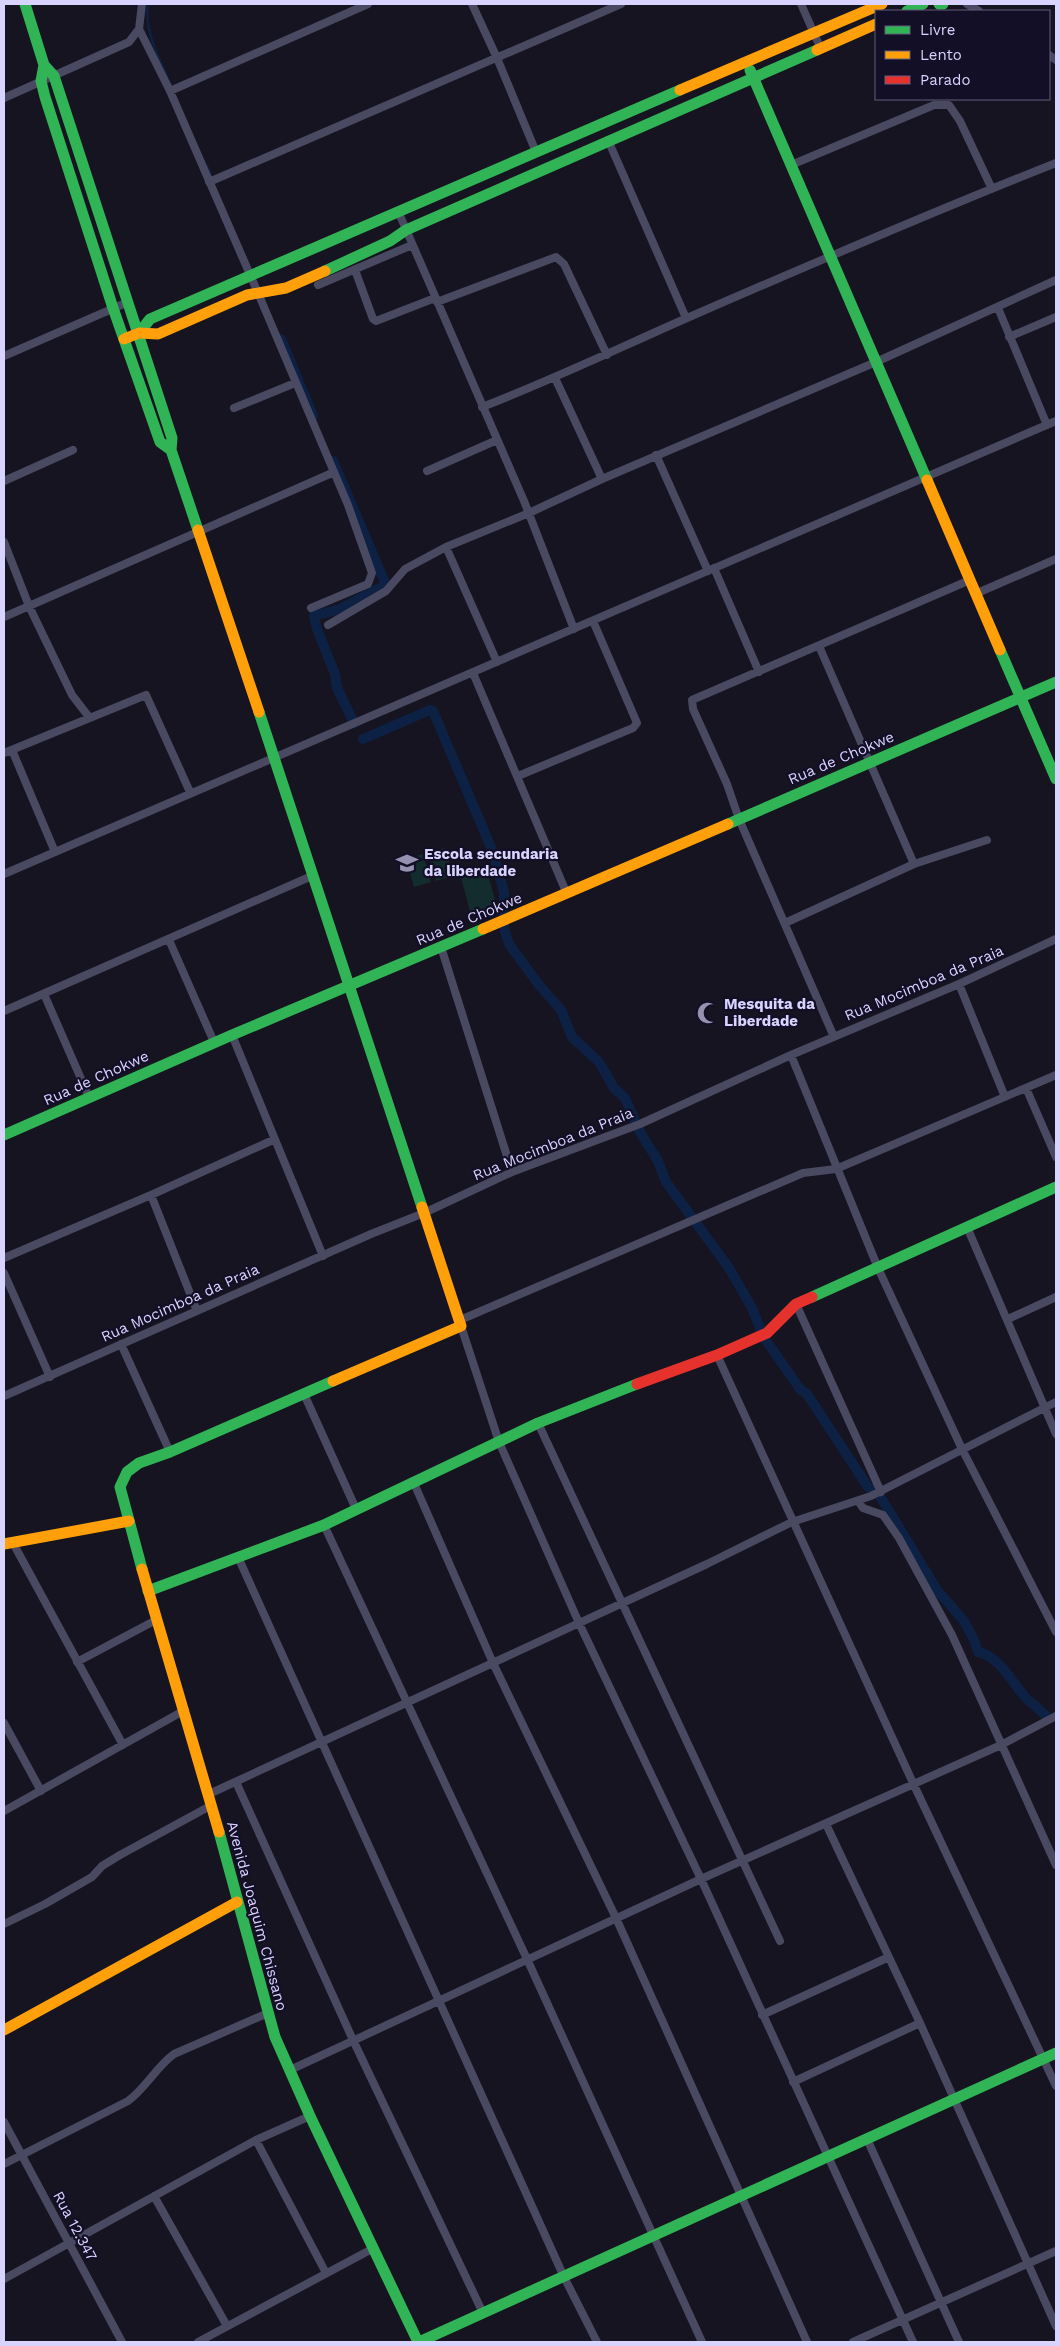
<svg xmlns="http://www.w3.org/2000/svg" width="1060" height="2346" font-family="'Work Sans',sans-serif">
<rect width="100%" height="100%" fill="#161421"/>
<path fill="#132c2d" d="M 445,848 L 453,876 L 436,881 L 428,853 Z
M 423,854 L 431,882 L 414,887 L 406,859 Z
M 486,867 L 497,908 L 471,915 L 460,874 Z"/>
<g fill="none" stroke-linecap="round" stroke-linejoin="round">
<path stroke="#0d2144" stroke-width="2.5" d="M 148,4 C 144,33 160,59 171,86
M 207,166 L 211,176"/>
<path stroke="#0d2144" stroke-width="10" d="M 281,339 L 313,416
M 333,461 L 386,585 L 340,609 L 314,616 L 317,629 L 335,674 L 337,688 L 354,723
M 363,739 L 430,710 L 433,711 L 493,852 L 504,892 L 504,928 L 509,944 L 539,985 L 561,1010 L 572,1037 L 599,1062 L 614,1088 L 625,1098 L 640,1132 L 658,1161 L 666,1182 L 729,1268 L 752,1308 L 763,1336 L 800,1389 L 807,1394 L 868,1487 L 878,1493 L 937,1590 L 964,1621 L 974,1640 L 978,1652 C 1000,1657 1011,1681 1025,1697 C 1032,1704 1041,1710 1048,1718"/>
<path stroke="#4a4962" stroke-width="8" d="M 142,4 L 139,29 L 170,91 L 258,293 L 348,505 L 372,573 L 368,584 L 311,608
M 472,4 L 497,58 L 536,152
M 801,4 L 820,47
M 967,4 L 979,11
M 1049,55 L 1056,60
M 170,91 L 368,4
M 4,98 L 129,42 L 139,29
M 608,140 L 686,318
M 791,165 L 934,105 L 949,105 L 960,121 L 992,189
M 209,182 L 621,4
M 398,211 L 524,501 L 574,629
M 355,270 L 373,319 L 376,321 L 435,298
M 318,285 L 412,245
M 437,302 L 556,257 L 564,264 L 607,355
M 998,308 L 1047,425
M 1009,337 L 1056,317
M 4,356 L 128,302
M 555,378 L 602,479
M 482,407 C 552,380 619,348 687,318 C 809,265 932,212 1056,163
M 234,408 L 295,383
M 656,455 L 708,571
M 427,471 L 497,440
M 4,481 L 73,450
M 4,542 L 29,606 L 72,695 L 89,717
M 446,547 L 497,662
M 714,568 L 759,672
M 975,594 L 1056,559
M 4,617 L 332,473
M 328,625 L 386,591 L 405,569 L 446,547 L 529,513 L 602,479 L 876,362 L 1056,280
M 819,646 L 914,864
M 473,673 L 567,894
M 12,750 L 55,852
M 4,753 L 146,695 L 190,792
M 518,776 L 633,728 L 637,723 L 593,621
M 4,874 L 1056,421
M 785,923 L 914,864 L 987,840
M 169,940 L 214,1042
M 441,947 L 512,1172
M 959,984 L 1005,1097
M 44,994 L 89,1097
M 4,1011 L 314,875
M 232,1035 L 323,1256
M 834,1037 L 739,819 L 727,784 L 693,709 L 692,700 L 970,580
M 791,1055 L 878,1268 L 962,1449 L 1056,1632
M 1026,1088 L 1056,1157
M 151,1195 L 197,1311
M 967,1227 L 1056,1434
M 4,1258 L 151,1195 L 273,1140
M 4,1273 L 50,1377
M 796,1304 L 881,1492
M 1008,1319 L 1056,1297
M 460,1320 L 803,1173 L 836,1169 L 1056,1075
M 461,1326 L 499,1442 L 579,1623 L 701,1879 L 913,2342
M 121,1344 L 170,1452
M 717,1355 L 913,1783 L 1056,2086
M 304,1394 L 356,1509
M 4,1396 L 371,1234 L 424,1213 L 512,1172 L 640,1124 L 791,1055 L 959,984 L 1056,939
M 538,1423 L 780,1941
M 413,1481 L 493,1663 L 616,1918 L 807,2342
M 858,1501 L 863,1508 L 883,1515 L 899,1538 L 952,1635 L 1056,1865
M 324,1525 L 527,1959 L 702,2342
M 13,1543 L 123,1745
M 238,1557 L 564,2277 L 597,2342
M 77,1662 L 156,1620
M 4,1723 L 41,1791
M 236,1782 L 353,2040 L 483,2313
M 209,1794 L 707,1564 L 792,1522 L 871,1496 L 1056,1402
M 4,1811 L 185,1710
M 826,1824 L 920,2023 L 1056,2326
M 4,1924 L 45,1904 L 92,1877 L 102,1866 L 120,1855 L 212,1805
M 762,2015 L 889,1957
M 290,2070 L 701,1879 L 1001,1745 L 1056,1716
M 793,2082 L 920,2023
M 4,2122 L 122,2342
M 867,2139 L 959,2342
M 256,2140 L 326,2273
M 4,2164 L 128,2101 C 146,2088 156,2067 174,2054 L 268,2013
M 154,2196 L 227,2326
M 4,2279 L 256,2140 L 310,2116
M 198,2342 L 372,2249
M 853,2342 L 1056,2251"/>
<path stroke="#30b455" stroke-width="11" d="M 25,4 L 44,65 L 54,76 L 172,438 L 171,450 L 198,530
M 939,4 L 943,4
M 907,11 L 923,4
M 44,65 L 41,81 L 45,97 L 113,308 L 160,442 L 171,450
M 750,70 L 927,480
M 325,271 L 390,241 L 406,230 L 817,50
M 139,333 L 150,319 L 680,90
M 1000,650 L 1056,779
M 259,712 L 422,1207
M 728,824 L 1056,682
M 4,1135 L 232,1035 L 483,929
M 812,1297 L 1056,1187
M 142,1569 L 120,1487 L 127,1472 L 139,1463 L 170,1452 L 333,1381
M 148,1591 L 324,1525 L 538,1423 L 637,1384
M 219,1832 L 275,2037 L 310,2116 L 418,2342
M 419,2342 L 1056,2053"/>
<path stroke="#ff9f0a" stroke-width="11" d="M 817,50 L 876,24
M 680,90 L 882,4
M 124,339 L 139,333 L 158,334 L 247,295 L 286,288 L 325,271
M 927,480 L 1000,650
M 198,530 L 259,712
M 483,929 L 728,824
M 333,1381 L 461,1326 L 422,1207
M 4,1544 L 129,1521
M 142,1569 L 219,1832
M 4,2030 L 237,1902"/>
<path stroke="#e5322d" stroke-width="11" d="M 637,1384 L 717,1355 L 767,1333 L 796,1304 L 812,1297"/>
</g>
<defs>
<g id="school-bare" transform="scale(1.725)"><path d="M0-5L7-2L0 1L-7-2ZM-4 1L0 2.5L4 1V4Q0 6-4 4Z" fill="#9591b1" stroke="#130f26" stroke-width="2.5" paint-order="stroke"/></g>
<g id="mosque-bare" transform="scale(1.725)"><path d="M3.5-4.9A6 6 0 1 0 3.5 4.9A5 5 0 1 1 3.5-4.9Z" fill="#9591b1" stroke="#130f26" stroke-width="2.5" paint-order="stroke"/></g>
</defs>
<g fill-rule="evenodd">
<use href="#school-bare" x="407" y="863"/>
<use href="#mosque-bare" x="708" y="1013"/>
</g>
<g text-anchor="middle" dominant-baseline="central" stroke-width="4.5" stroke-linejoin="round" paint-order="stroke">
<g font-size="15" fill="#d9d4ff" stroke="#130f26">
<text transform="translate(841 758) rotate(-23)">Rua de Chokwe</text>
<text transform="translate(469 919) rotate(-23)">Rua de Chokwe</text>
<text transform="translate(924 983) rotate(-23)">Rua Mocimboa da Praia</text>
<text transform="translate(96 1078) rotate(-24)">Rua de Chokwe</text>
<text transform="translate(553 1144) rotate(-22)">Rua Mocimboa da Praia</text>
<text transform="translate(180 1303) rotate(-24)">Rua Mocimboa da Praia</text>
<text transform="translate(257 1916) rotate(75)">Avenida Joaquim Chissano</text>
<text transform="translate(75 2226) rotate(62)">Rua 12.347</text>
</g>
<g font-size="15" font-weight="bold" fill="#d9d4ff" stroke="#130f26" text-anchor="start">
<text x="424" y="854">Escola secundaria<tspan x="424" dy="17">da liberdade</tspan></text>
<text x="724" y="1004">Mesquita da<tspan x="724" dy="17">Liberdade</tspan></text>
</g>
</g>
<rect width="1060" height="2346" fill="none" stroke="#d9d4ff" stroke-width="10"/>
<rect x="875" y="10" width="175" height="90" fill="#130f26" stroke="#625e7d"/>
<rect x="885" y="26" width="25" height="8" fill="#30b455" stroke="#625e7d"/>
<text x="920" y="35" font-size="15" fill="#d9d4ff">Livre</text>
<rect x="885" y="51" width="25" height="8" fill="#ff9f0a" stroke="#625e7d"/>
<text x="920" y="60" font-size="15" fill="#d9d4ff">Lento</text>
<rect x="885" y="76" width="25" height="8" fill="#e5322d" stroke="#625e7d"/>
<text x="920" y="85" font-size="15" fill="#d9d4ff">Parado</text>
</svg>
